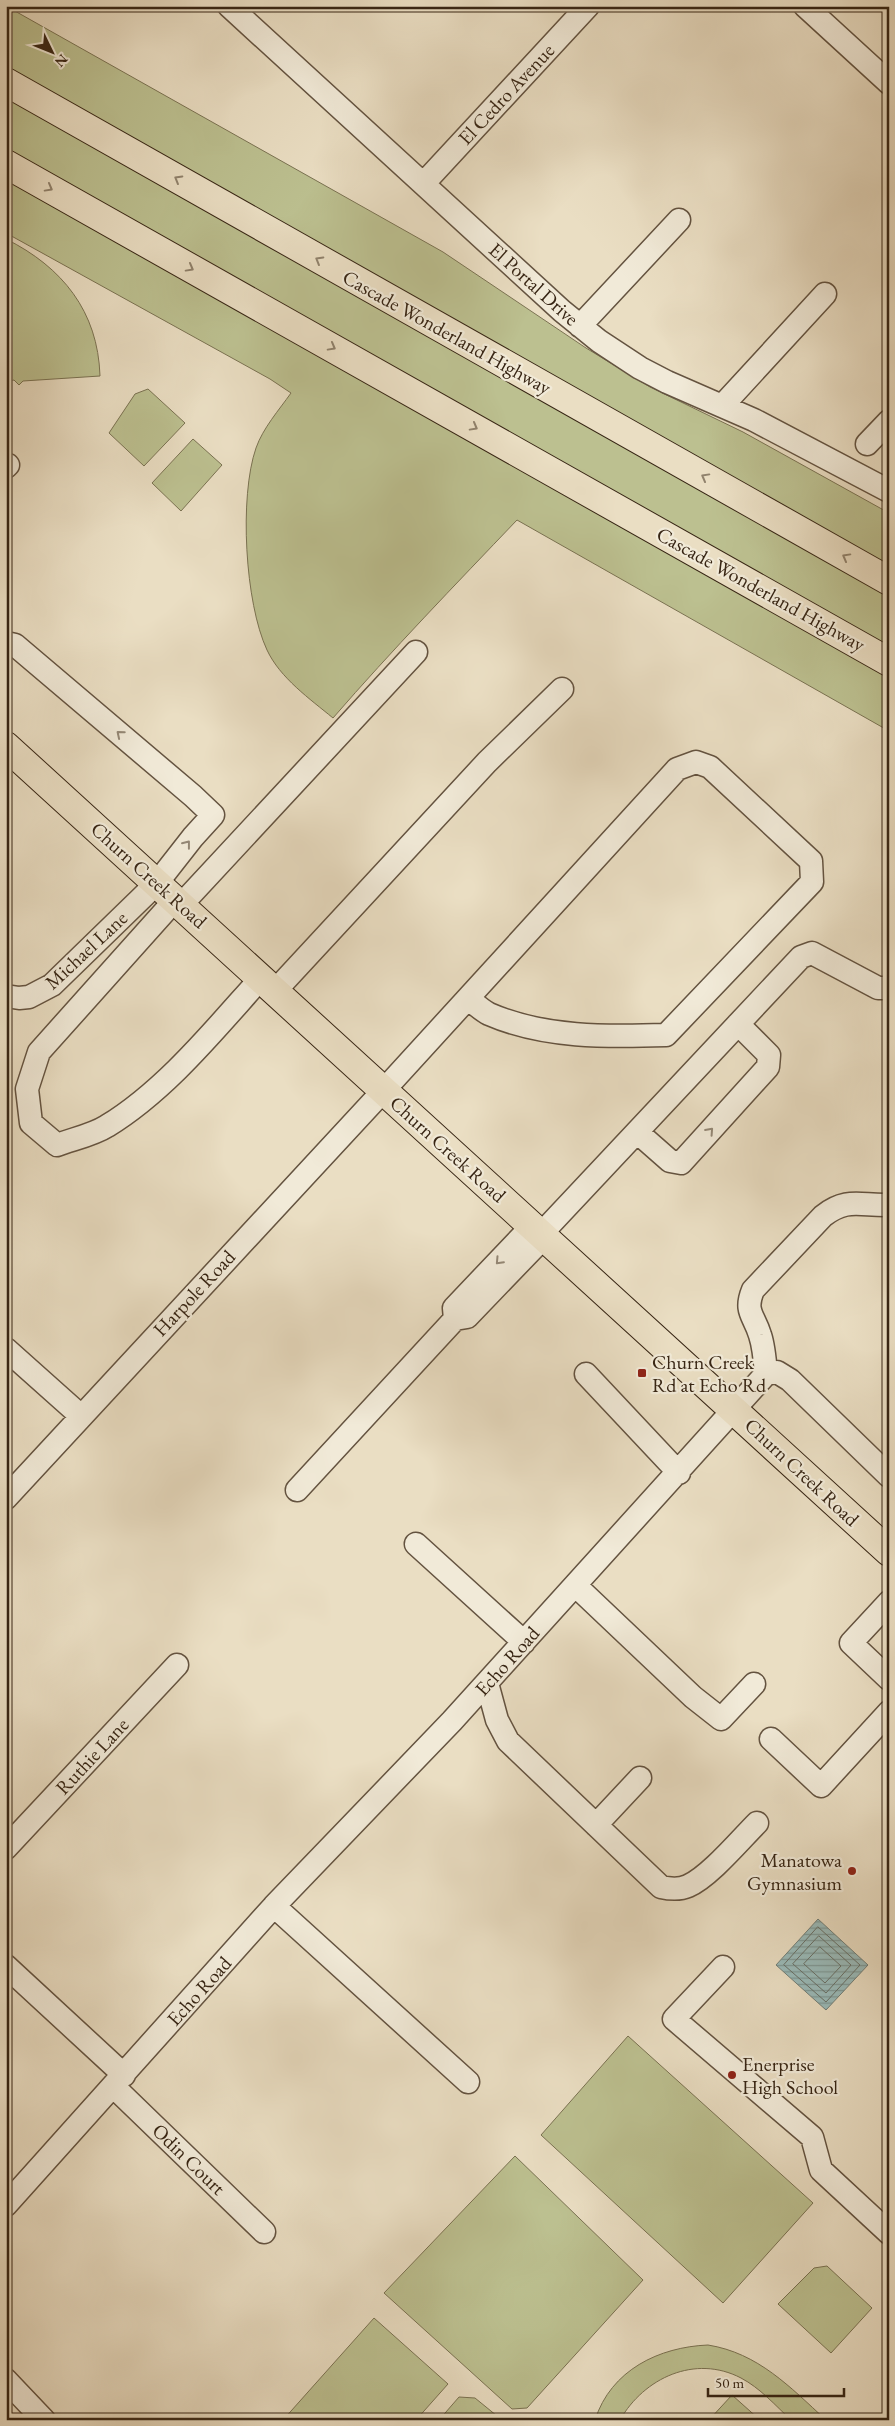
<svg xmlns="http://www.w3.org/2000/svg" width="895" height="2426" font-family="'EB Garamond',serif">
<defs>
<pattern id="water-rules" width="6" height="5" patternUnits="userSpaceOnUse" patternTransform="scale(1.25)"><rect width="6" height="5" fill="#9abbba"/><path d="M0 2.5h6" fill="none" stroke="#7e9896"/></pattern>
</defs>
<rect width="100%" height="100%" fill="#eadec3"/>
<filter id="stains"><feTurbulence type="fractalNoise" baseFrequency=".004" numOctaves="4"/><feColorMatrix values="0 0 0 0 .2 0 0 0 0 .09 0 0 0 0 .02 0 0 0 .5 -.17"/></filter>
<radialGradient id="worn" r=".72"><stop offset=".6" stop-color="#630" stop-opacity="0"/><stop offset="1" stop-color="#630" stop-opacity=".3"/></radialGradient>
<path fill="#bcc090" stroke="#7a7252" d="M 6,6 L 443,252 L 586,348 L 650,387 L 743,432 L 889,513 L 889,731 L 517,520 C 455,585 392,650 333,718 C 310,699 280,678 267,650 C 245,603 239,497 256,448 C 263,428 279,410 291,393 L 270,379 L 6,233 Z
M 6,239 C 62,267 98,311 100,376 L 23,381 L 19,385 L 14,380 L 6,382 Z
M 148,389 L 185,423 L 144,466 L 109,433 L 135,394 Z
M 193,439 L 222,465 L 181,511 L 152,483 Z
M 628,2036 L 813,2203 L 723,2303 L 541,2135 Z
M 515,2156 L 643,2280 L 527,2408 L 512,2409 L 384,2293 Z
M 827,2266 L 872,2308 L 831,2353 L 778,2304 L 814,2268 Z
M 374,2318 L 448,2384 L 416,2420 L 283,2420 Z
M 708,2345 C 758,2353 790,2387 826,2420 L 791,2420 C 775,2405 760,2388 741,2378 C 695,2354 644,2378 620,2420 L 595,2420 C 611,2370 659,2347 708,2345 Z
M 732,2395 L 760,2420 L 709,2420 Z
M 459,2397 L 475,2398 L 502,2420 L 439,2420 Z"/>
<path fill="url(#water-rules)" stroke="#727f78" d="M 818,1919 L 868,1965 L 826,2010 L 776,1965 Z"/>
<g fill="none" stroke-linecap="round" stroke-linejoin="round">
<path stroke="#687067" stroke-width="1" d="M 818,1927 L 860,1965 L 826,2002 L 784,1965 Z
M 819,1936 L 851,1965 L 826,1993 L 793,1964 Z
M 820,1947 L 841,1966 L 825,1983 L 804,1964 Z"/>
<g stroke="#645340" stroke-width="25">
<path id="minor" d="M 229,6 L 562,311 L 599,341 L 640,368 L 667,382 L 754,420 L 889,491
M 805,6 L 889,83
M 424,183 L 588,6
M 580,326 L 679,220
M 723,405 L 825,294
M 867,444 L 889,421
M 6,467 L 8,465
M 6,643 L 15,645 L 193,796 L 213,815 L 193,837 L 157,883 L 52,985 L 29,997 L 19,998 L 6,996
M 175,900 L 39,1052 L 27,1089 L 31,1123 L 57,1145 C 73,1139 93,1135 107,1126 C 166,1090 215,1029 261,978
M 181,905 L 416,652
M 275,991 L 487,762 L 562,689
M 637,1132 L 670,1161 L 681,1163 L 768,1067 L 769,1055 L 738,1024
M 532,1226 L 454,1308 L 455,1319 L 467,1317 L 544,1237
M 541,1234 L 801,957 L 812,953 L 878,988 L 889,988
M 6,1349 L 81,1416
M 586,1374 L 679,1473
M 766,1374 C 765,1361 764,1347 760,1335 C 754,1315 744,1312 753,1290 L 823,1216 C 847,1197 860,1206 889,1205
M 297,1490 L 455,1319
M 6,1498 L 384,1090 L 677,769 L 696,762 L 710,767 L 811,861 L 812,882 L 666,1035 C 607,1037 544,1038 489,1014 C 481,1010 474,1003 468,998
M 416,1544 L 524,1642
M 576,1586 L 693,1697 L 721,1719 L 754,1684
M 889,1602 L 851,1643 L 889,1679
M 487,1683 L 497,1720 L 508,1741 L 661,1887 C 670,1889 679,1890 688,1886 C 709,1877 740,1840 757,1823
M 771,1739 L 821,1786 L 889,1712
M 596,1825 L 640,1778
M 6,1848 L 177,1665
M 274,1906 L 468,2082
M 6,1966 L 124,2075
M 723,1967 L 674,2019 L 812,2137 L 821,2170 L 889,2233
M 113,2086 L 264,2232
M 6,2205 L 274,1906 L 452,1721 L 766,1374 L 777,1372 L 790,1380 L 889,1476
M 6,2380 L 44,2420"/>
</g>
<g stroke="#372514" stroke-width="30">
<path id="major" d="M 6,746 L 889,1552"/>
</g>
<g stroke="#372514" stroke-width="30">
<path id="highway" d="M 6,82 L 889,581
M 6,164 L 889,662"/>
</g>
<use href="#minor" stroke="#f1ead8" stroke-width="22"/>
<use href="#major" stroke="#eadec3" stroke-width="28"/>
<use href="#highway" stroke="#eadec3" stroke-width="28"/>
</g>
<defs><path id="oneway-chevron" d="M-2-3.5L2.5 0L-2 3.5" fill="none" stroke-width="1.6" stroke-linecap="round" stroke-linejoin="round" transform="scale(1.25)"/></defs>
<g stroke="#90826c">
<use href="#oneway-chevron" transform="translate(178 179) rotate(-150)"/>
<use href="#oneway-chevron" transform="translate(49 188) rotate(29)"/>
<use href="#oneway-chevron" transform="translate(319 260) rotate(-150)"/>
<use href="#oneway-chevron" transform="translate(190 268) rotate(29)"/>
<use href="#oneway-chevron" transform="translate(332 347) rotate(29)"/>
<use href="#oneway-chevron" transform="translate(474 427) rotate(29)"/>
<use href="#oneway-chevron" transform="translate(705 477) rotate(-151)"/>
<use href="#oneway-chevron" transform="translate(846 557) rotate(-151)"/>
</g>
<g stroke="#948876">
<use href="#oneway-chevron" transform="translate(120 734) rotate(-140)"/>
<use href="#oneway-chevron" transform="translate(187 844) rotate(-52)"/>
<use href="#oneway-chevron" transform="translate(710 1131) rotate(-48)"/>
<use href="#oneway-chevron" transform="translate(499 1261) rotate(133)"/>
</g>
<g fill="#8f2418" stroke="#f1ead8" stroke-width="2">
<rect x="637" y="1368" width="10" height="10" rx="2.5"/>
<circle cx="852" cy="1871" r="5"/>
<circle cx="732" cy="2075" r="5"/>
</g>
<g text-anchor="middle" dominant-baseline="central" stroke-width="4.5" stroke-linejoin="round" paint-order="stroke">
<g font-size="20" fill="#372514" stroke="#f1ead8">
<text transform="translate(506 94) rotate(-47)">El Cedro Avenue</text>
<text transform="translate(534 284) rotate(42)">El Portal Drive</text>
<text transform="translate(447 332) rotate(29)">Cascade Wonderland Highway</text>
<text transform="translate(761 589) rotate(29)">Cascade Wonderland Highway</text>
<text transform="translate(149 875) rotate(42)">Churn Creek Road</text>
<text transform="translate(86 950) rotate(-43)">Michael Lane</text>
<text transform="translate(448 1149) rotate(42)">Churn Creek Road</text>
<text transform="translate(194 1293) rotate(-47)">Harpole Road</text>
<text transform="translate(802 1472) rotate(43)">Churn Creek Road</text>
<text transform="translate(507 1661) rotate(-48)">Echo Road</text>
<text transform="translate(92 1756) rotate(-47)">Ruthie Lane</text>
<text transform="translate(199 1991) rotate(-48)">Echo Road</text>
<text transform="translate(189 2159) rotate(44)">Odin Court</text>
</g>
<g font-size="20" fill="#372514" stroke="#f1ead8" text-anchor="start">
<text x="652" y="1362">Churn Creek<tspan x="652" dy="23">Rd at Echo Rd</tspan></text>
<text x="842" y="1860" text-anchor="end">Manatowa<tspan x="842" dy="23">Gymnasium</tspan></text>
<text x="742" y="2064">Enerprise<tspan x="742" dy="23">High School</tspan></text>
</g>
</g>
<rect width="895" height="2426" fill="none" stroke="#eadec3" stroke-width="25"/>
<rect x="8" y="8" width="880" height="2411" fill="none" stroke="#372514" stroke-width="2.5"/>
<rect x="12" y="12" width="870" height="2401" fill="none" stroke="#372514"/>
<g transform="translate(52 52) rotate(133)" stroke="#f1ead8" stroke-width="4" paint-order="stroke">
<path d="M0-4L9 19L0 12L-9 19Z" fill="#372514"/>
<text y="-8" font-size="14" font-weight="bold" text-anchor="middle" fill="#372514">N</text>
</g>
<path d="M708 2388v8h136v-8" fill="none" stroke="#372514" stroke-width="2.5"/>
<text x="715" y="2388" font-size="15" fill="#372514" stroke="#f1ead8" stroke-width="4" paint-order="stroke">50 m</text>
<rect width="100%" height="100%" filter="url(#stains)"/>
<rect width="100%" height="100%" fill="url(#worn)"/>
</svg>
